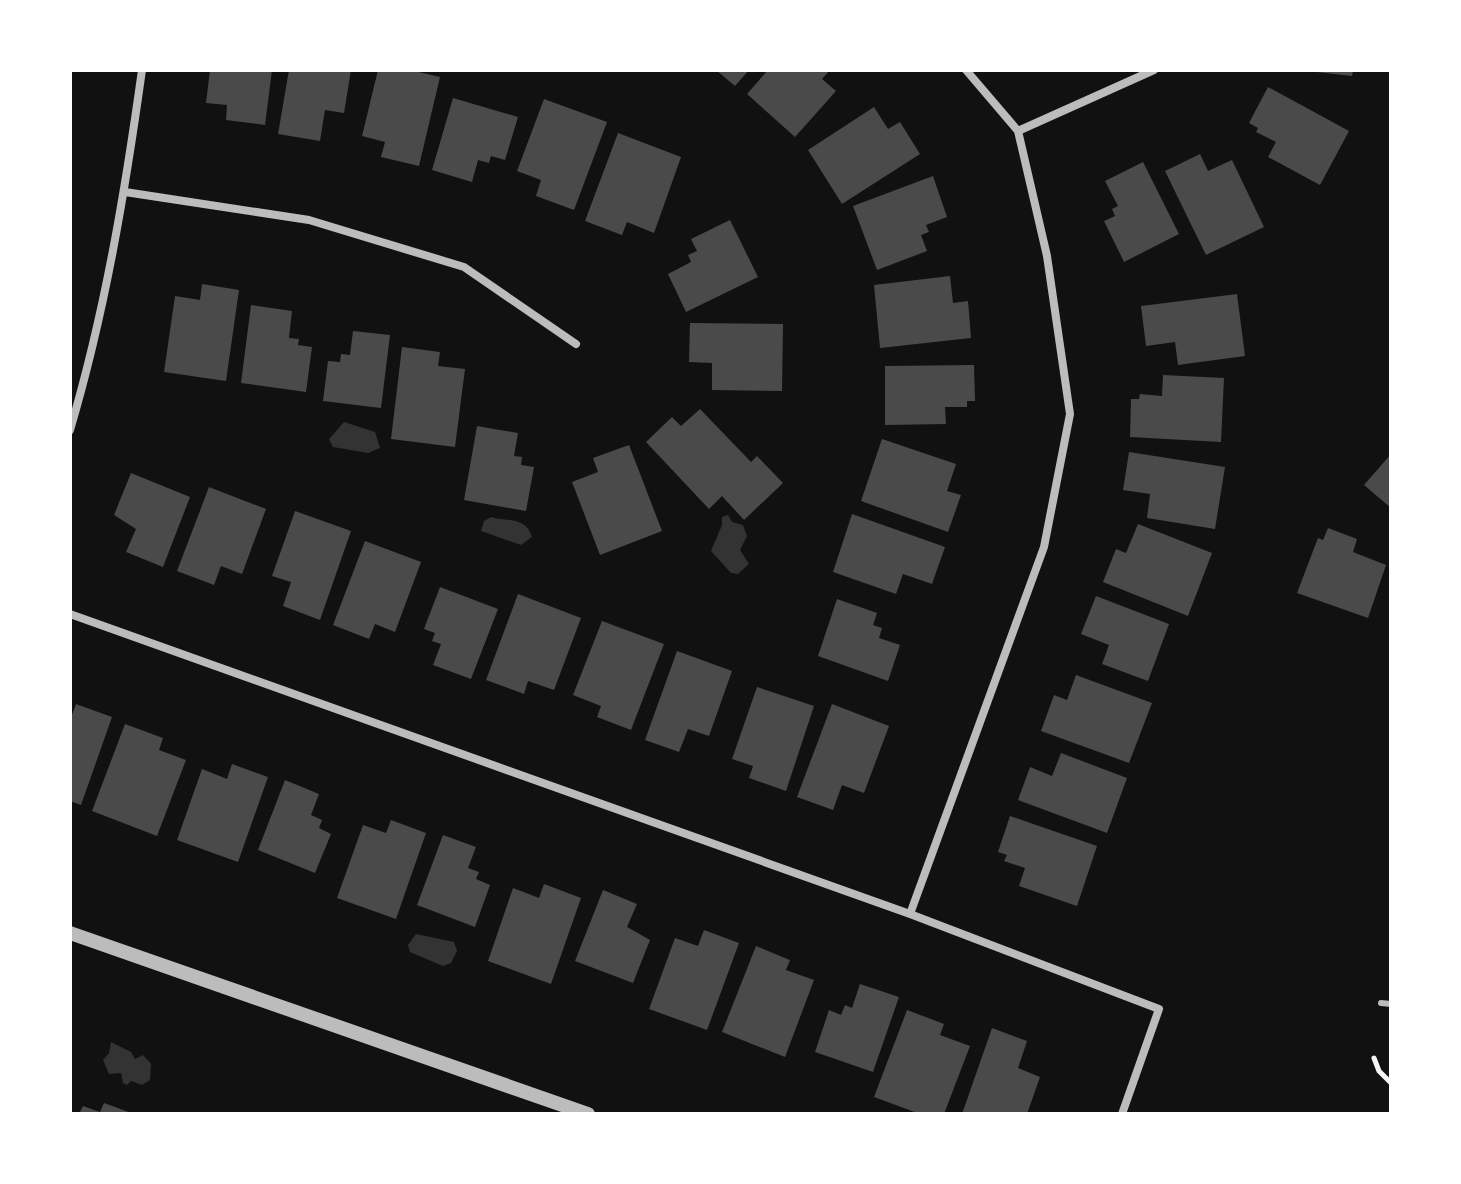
<svg xmlns="http://www.w3.org/2000/svg" width="1461" height="1184" font-family="'Asap Condensed',sans-serif">
<rect width="100%" height="100%" fill="#111"/>
<path fill="#333" d="M 344,422 L 375,432 L 380,448 L 368,453 L 333,447 L 329,439 Z
M 728,515 L 732,522 L 743,525 L 747,536 L 740,550 L 749,564 L 738,574 L 731,573 L 711,551 L 722,525 L 722,517 Z
M 491,517 C 506,522 526,516 532,537 L 521,545 L 481,531 L 484,521 Z
M 416,934 L 454,942 L 457,951 L 451,963 L 443,966 L 410,952 L 408,945 Z
M 111,1042 L 131,1052 L 135,1059 L 143,1055 L 151,1064 L 150,1080 L 142,1085 L 131,1081 L 127,1085 L 123,1083 L 121,1073 L 109,1074 L 103,1060 L 109,1053 Z"/>
<path fill="#4a4a4a" d="M 210,70 L 272,70 L 265,125 L 226,120 L 227,105 L 206,103 Z
M 289,70 L 351,70 L 344,113 L 325,110 L 320,141 L 278,134 Z
M 378,70 L 410,70 L 440,77 L 419,166 L 381,157 L 385,142 L 362,136 Z
M 716,70 L 749,70 L 735,86 Z
M 768,70 L 830,70 L 822,79 L 836,91 L 795,137 L 747,94 Z
M 1299,70 L 1353,70 L 1352,76 Z
M 1268,87 L 1349,131 L 1320,185 L 1268,157 L 1276,142 L 1256,132 L 1258,128 L 1249,123 Z
M 453,98 L 518,117 L 505,160 L 491,156 L 489,163 L 478,160 L 472,182 L 432,170 Z
M 544,99 L 607,122 L 574,210 L 536,196 L 541,180 L 517,171 Z
M 874,107 L 888,129 L 900,122 L 920,154 L 842,204 L 808,150 Z
M 618,133 L 681,157 L 654,233 L 627,222 L 622,235 L 585,221 Z
M 1200,154 L 1208,171 L 1232,160 L 1264,227 L 1206,255 L 1165,171 Z
M 1143,162 L 1179,234 L 1124,262 L 1104,221 L 1115,216 L 1112,209 L 1118,206 L 1105,181 Z
M 933,176 L 947,217 L 926,225 L 929,232 L 921,235 L 927,251 L 877,270 L 853,206 Z
M 730,220 L 758,277 L 686,312 L 668,274 L 691,262 L 688,255 L 697,251 L 691,239 Z
M 950,276 L 953,303 L 968,301 L 971,338 L 880,348 L 874,285 Z
M 202,284 L 239,290 L 226,381 L 164,372 L 175,296 L 200,300 Z
M 1237,294 L 1245,356 L 1178,365 L 1175,342 L 1146,346 L 1141,306 Z
M 251,305 L 292,311 L 289,338 L 299,339 L 298,345 L 312,347 L 306,392 L 241,383 Z
M 690,323 L 783,324 L 782,391 L 712,390 L 712,363 L 689,362 Z
M 353,331 L 390,335 L 381,408 L 323,401 L 328,361 L 340,362 L 341,354 L 350,355 Z
M 402,347 L 440,352 L 438,366 L 465,369 L 455,447 L 391,439 Z
M 974,365 L 975,401 L 967,401 L 967,407 L 945,407 L 946,424 L 885,425 L 885,366 Z
M 1163,375 L 1224,378 L 1221,442 L 1130,437 L 1131,399 L 1139,399 L 1140,394 L 1162,396 Z
M 700,409 L 751,462 L 757,456 L 783,483 L 744,520 L 722,496 L 709,509 L 646,442 L 672,417 L 681,426 Z
M 477,426 L 518,433 L 514,456 L 522,457 L 521,465 L 534,467 L 526,511 L 464,500 Z
M 882,439 L 956,464 L 947,491 L 961,495 L 948,532 L 861,501 Z
M 629,445 L 662,531 L 600,555 L 572,482 L 598,472 L 593,458 Z
M 1129,452 L 1225,467 L 1215,529 L 1147,518 L 1150,494 L 1123,490 Z
M 1391,454 L 1391,508 L 1364,485 Z
M 131,473 L 190,497 L 163,567 L 126,552 L 136,529 L 114,515 Z
M 209,487 L 266,509 L 242,574 L 221,566 L 214,585 L 177,571 Z
M 295,511 L 351,531 L 320,620 L 283,606 L 291,582 L 272,576 Z
M 852,514 L 945,547 L 932,584 L 903,574 L 896,594 L 833,572 Z
M 1138,524 L 1212,553 L 1188,616 L 1103,582 L 1116,549 L 1126,553 Z
M 1328,528 L 1357,539 L 1353,552 L 1386,565 L 1368,618 L 1297,593 L 1318,538 L 1323,540 Z
M 365,541 L 421,562 L 395,632 L 375,624 L 369,639 L 333,625 Z
M 440,587 L 498,609 L 471,679 L 433,665 L 441,644 L 432,641 L 435,633 L 424,629 Z
M 518,594 L 581,618 L 554,690 L 528,681 L 524,694 L 486,680 Z
M 1096,596 L 1169,624 L 1148,681 L 1102,664 L 1109,645 L 1081,634 Z
M 837,599 L 877,613 L 873,625 L 882,628 L 879,638 L 900,645 L 888,681 L 818,656 Z
M 602,621 L 664,644 L 631,730 L 597,717 L 601,706 L 573,695 Z
M 677,651 L 732,671 L 709,736 L 688,729 L 679,752 L 645,740 Z
M 1076,675 L 1152,703 L 1129,763 L 1041,731 L 1054,695 L 1067,700 Z
M 757,687 L 814,706 L 786,791 L 749,778 L 753,766 L 732,759 Z
M 76,704 L 112,717 L 81,805 L 70,801 L 70,720 Z
M 832,704 L 889,726 L 864,793 L 842,785 L 833,810 L 797,797 Z
M 125,724 L 163,738 L 159,750 L 186,760 L 157,836 L 92,811 Z
M 1061,753 L 1127,778 L 1107,833 L 1018,800 L 1030,767 L 1052,776 Z
M 232,764 L 268,777 L 238,862 L 177,840 L 202,769 L 227,779 Z
M 285,780 L 319,794 L 311,815 L 322,820 L 319,828 L 331,834 L 315,873 L 258,850 Z
M 1010,816 L 1097,846 L 1077,906 L 1019,886 L 1025,868 L 1004,861 L 1007,855 L 998,852 Z
M 391,820 L 426,833 L 396,919 L 337,898 L 363,825 L 386,833 Z
M 443,835 L 476,847 L 468,868 L 479,872 L 476,879 L 490,885 L 475,927 L 417,905 Z
M 544,884 L 581,898 L 551,984 L 488,961 L 513,888 L 539,898 Z
M 603,890 L 637,904 L 627,927 L 650,940 L 633,983 L 575,961 Z
M 704,930 L 739,943 L 707,1030 L 649,1009 L 675,938 L 698,946 Z
M 756,946 L 790,960 L 786,970 L 814,980 L 785,1057 L 722,1032 Z
M 860,984 L 899,997 L 873,1072 L 815,1052 L 829,1010 L 841,1015 L 845,1005 L 852,1008 Z
M 907,1010 L 944,1024 L 940,1035 L 970,1046 L 944,1114 L 920,1114 L 874,1097 Z
M 992,1028 L 1027,1041 L 1018,1068 L 1040,1077 L 1027,1114 L 962,1114 Z
M 104,1103 L 134,1114 L 79,1114 L 83,1106 L 100,1112 Z"/>
<g fill="none" stroke-linecap="round" stroke-linejoin="round">
<path stroke="#f5f5f5" stroke-width="5" d="M 1374,1058 L 1379,1071 L 1391,1083"/>
<path stroke="#bcbcbc" stroke-width="6" d="M 1381,1003 L 1391,1004"/>
<path stroke="#bcbcbc" stroke-width="8" d="M 1018,131 L 1154,70
M 125,192 L 309,220 L 464,267 L 576,344
M 70,430 C 105,312 125,192 142,70
M 70,614 L 910,914 L 1159,1009 L 1122,1114
M 910,914 L 1044,547 L 1070,414 L 1047,256 L 1018,131 L 966,70"/>
<path stroke="#bcbcbc" stroke-width="14" d="M 70,933 L 588,1114"/>
</g>
<rect width="1461" height="1184" fill="none" stroke="#ffffff" stroke-width="144"/>
</svg>
